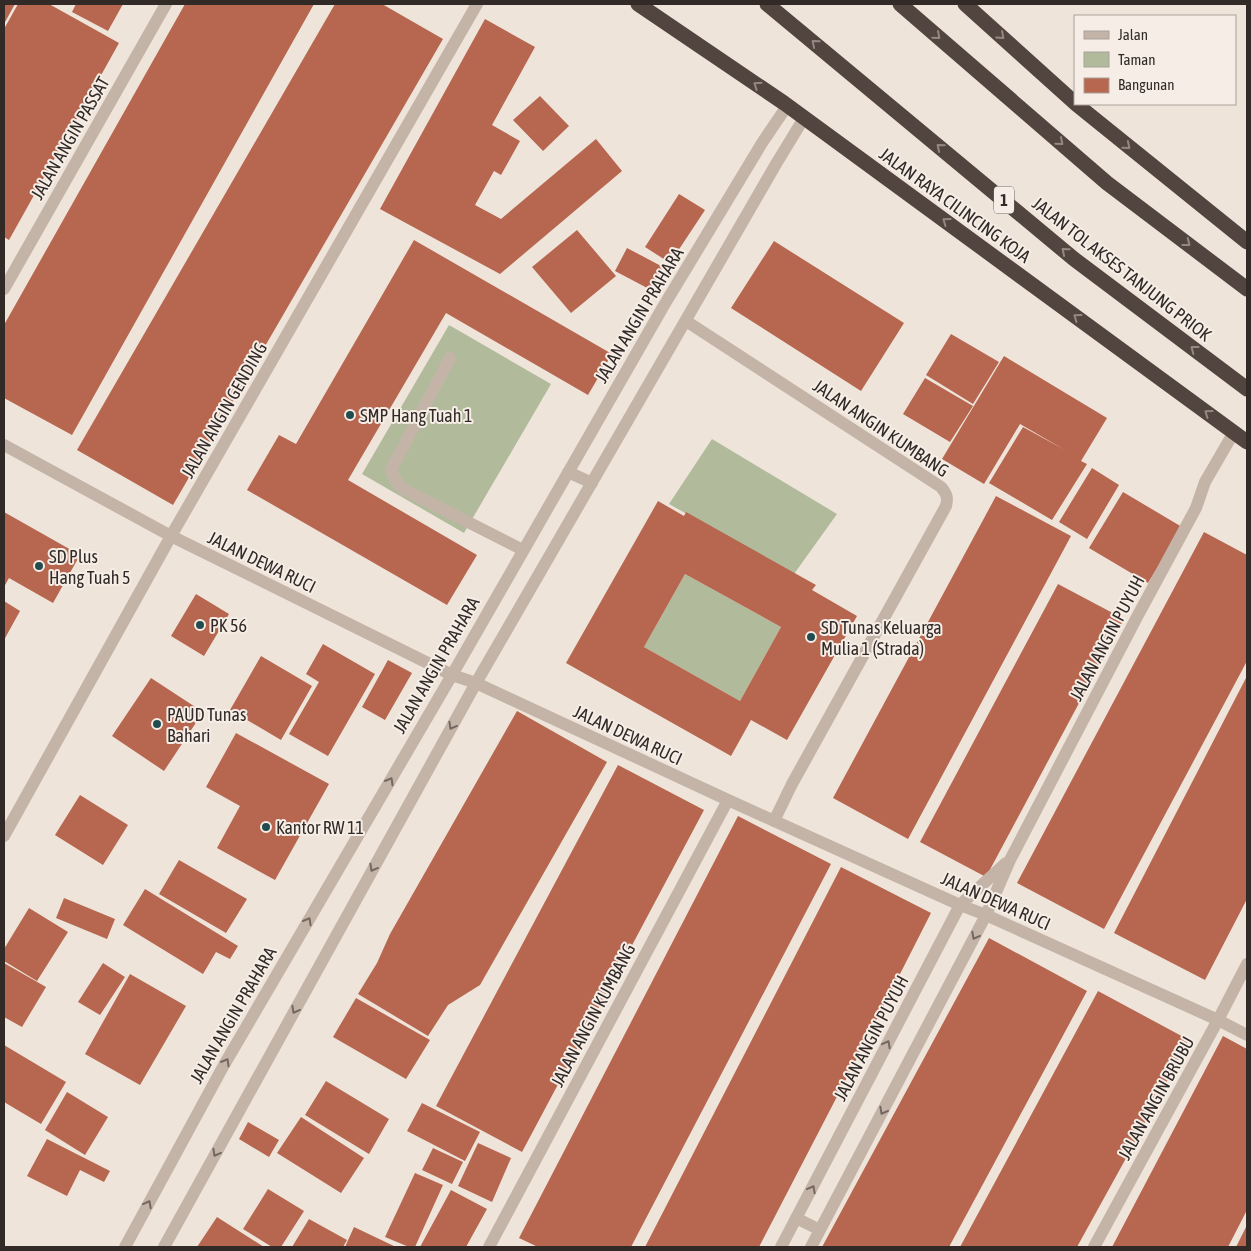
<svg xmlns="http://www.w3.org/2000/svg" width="1251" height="1251" font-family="'Asap Condensed',sans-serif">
<rect width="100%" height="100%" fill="#eee4da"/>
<path fill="#b1bb9c" d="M 449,325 L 551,384 L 464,533 L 362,474 Z
M 712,439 L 837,514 L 794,574 L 669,504 Z
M 685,574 L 781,627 L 740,701 L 644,647 Z"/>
<path fill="#b7664f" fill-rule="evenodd" d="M 4,4 L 15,4 L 4,24 Z
M 18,4 L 49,4 L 119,43 L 9,240 L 4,237 L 4,29 Z
M 76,4 L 123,4 L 108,31 L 72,12 Z
M 185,4 L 314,4 L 72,435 L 4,398 L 4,325 Z
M 335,4 L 382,4 L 443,39 L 173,505 L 77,450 Z
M 485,19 L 535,47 L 492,125 L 520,141 L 501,175 L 494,171 L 475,205 L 501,219 L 596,139 L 622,171 L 500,274 L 380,209 Z
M 540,96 L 569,126 L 543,151 L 513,120 Z
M 679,194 L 705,210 L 670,263 L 645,247 Z
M 577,230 L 616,276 L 571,313 L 532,267 Z
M 414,240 L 612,354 L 588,395 L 446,313 L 348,480 L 477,555 L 447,605 L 247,490 L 279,435 L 296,444 Z
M 774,241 L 904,323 L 861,391 L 731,308 Z
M 627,248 L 663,267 L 651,290 L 615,271 Z
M 951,334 L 999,362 L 973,404 L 926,375 Z
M 1004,356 L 1107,418 L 1081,461 L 1087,464 L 1052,520 L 989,483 L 1023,427 L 1065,450 L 1020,424 L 984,484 L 942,459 Z
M 925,378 L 973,406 L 950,442 L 903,414 Z
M 1092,468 L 1119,485 L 1087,539 L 1059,522 Z
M 1123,492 L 1182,527 L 1148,583 L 1089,548 Z
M 996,496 L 1071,536 L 908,839 L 833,798 Z
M 658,501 L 684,516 L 686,512 L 816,585 L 812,590 L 857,616 L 787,740 L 751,720 L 731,756 L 566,663 ZM 685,574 L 781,627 L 740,701 L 644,647 Z
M 4,512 L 80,555 L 53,603 L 9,578 L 4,587 Z
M 1204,532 L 1247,555 L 1247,661 L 1104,929 L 1017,883 Z
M 1058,584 L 1124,619 L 986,877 L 920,842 Z
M 196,594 L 229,614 L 204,656 L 171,636 Z
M 4,601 L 20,611 L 4,640 Z
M 323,644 L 375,674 L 328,756 L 289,734 L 319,682 L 306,674 Z
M 261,656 L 312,686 L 281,740 L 230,710 Z
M 388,660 L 412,673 L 385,720 L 362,707 Z
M 1247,676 L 1247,899 L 1205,980 L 1114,933 Z
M 151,678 L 203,712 L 164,771 L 112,736 Z
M 517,711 L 607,762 L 480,985 L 448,1005 L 428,1036 L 358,994 L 377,963 L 390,934 Z
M 236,733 L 329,784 L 275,880 L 217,848 L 240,806 L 206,787 Z
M 618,765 L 704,810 L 522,1152 L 436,1106 Z
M 80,795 L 128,825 L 103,865 L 55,835 Z
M 738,816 L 831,864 L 631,1247 L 538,1247 L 519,1238 Z
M 179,860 L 247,899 L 226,933 L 159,894 Z
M 841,867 L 931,913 L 871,1031 L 759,1247 L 645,1247 Z
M 145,889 L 238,946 L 230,959 L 216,952 L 203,974 L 123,925 Z
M 64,898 L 115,919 L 107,939 L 56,918 Z
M 29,908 L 68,932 L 37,981 L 4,961 L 4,949 Z
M 989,938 L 1087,991 L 976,1197 L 949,1247 L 822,1247 Z
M 4,963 L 46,987 L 22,1027 L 4,1017 Z
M 103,963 L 125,977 L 100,1015 L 78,1002 Z
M 130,974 L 186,1006 L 140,1085 L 85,1054 Z
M 1098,991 L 1189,1040 L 1130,1151 L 1077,1247 L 960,1247 Z
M 356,998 L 430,1040 L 406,1079 L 333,1037 Z
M 1223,1036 L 1247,1049 L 1247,1210 L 1228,1247 L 1112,1247 Z
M 4,1045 L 66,1082 L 41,1124 L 4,1102 Z
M 326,1081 L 389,1119 L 369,1154 L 305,1115 Z
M 67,1092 L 108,1117 L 85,1155 L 45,1130 Z
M 422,1103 L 480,1132 L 465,1161 L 407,1131 Z
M 301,1117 L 364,1158 L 341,1193 L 277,1153 Z
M 248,1122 L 279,1140 L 269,1157 L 239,1139 Z
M 47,1139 L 110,1171 L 104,1182 L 80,1170 L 67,1196 L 27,1176 Z
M 478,1143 L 511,1158 L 492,1202 L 458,1186 Z
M 433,1148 L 463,1162 L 452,1184 L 422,1170 Z
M 415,1173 L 443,1185 L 415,1247 L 409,1247 L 385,1237 Z
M 268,1189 L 304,1211 L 281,1247 L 272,1247 L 243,1229 Z
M 451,1190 L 487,1209 L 466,1247 L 420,1247 Z
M 217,1217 L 264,1247 L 197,1247 Z
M 309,1219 L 347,1240 L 343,1247 L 292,1247 Z
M 1247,1225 L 1247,1247 L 1236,1247 Z
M 354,1227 L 396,1247 L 345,1247 Z"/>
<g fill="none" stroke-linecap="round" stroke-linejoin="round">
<path stroke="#c4b4a8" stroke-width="12" d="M 450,358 L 391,470 L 396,481 L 403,489 L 523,550"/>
<path stroke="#c4b4a8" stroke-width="12" d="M 4,289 L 166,4
M 686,321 L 941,487 C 947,494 948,498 946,506 L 792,784 L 774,821
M 4,445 L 171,536 L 452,675 L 476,683 L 728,800 L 960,905 L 986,915 L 1218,1020 L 1247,1035
M 568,472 L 592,483
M 4,836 L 171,536 L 477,4
M 796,1218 L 820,1230
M 125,1247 L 224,1065 L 452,675 L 663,307 L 762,143 L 787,106
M 164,1247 L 476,683 L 776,164 L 804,118
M 489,1247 L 728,800
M 781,1247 L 960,905 L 1006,863
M 811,1247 L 986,915 L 1010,860 L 1137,617 L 1196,508 L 1205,482 L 1234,432
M 1094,1247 L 1218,1020 L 1247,964"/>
<path stroke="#52443f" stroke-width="15" d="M 638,4 L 784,103 L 1247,442
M 767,4 L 1074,259 L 1247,389
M 900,4 L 1107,183 L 1247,289
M 965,4 L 1075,103
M 1076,104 L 1247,242"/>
</g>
<defs><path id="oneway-chevron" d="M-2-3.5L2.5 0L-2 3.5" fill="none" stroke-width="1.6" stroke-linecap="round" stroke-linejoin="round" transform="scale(1.25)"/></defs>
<g stroke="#948882">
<use href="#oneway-chevron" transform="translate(937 36) rotate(41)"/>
<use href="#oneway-chevron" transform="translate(1001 36) rotate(42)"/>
<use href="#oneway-chevron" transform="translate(815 43) rotate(-140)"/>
<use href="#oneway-chevron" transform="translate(757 85) rotate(-146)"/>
<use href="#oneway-chevron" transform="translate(1060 142) rotate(41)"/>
<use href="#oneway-chevron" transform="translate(1127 146) rotate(39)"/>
<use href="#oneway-chevron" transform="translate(940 147) rotate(-140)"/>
<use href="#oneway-chevron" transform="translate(946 221) rotate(-144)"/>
<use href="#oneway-chevron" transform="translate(1187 243) rotate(37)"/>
<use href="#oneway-chevron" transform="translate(1065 251) rotate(-140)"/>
<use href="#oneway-chevron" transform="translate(1077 317) rotate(-144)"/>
<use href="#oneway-chevron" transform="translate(1194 349) rotate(-143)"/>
<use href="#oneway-chevron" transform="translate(1208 413) rotate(-144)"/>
</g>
<g stroke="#746861">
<use href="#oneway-chevron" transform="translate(452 726) rotate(119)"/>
<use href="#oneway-chevron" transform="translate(390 781) rotate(-60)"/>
<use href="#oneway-chevron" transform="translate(373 868) rotate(119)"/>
<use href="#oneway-chevron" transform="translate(308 921) rotate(-60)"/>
<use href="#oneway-chevron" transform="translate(975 936) rotate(118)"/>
<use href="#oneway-chevron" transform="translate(295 1010) rotate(119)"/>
<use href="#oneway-chevron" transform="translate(887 1044) rotate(-62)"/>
<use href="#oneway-chevron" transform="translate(226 1062) rotate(-60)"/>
<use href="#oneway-chevron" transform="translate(883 1111) rotate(118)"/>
<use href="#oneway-chevron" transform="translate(216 1153) rotate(119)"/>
<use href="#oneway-chevron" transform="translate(812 1189) rotate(-62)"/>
<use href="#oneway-chevron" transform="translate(148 1204) rotate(-62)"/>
</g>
<g fill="#224c4e" stroke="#f6eee6" stroke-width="2">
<circle cx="350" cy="415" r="5"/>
<circle cx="39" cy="566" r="5"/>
<circle cx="200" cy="625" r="5"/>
<circle cx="811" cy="637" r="5"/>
<circle cx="157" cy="724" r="5"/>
<circle cx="266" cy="827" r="5"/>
</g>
<g text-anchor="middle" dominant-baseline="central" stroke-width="4" stroke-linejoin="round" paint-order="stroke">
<rect fill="#f6eee6" stroke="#6d6560" stroke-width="1" x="994" y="186.5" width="20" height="27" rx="4"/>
<g font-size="16" font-weight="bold" fill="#322a27">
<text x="1004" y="200">1</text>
</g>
<g font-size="18" fill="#322a27" stroke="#f6eee6">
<text transform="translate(70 138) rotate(-60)">JALAN ANGIN PASSAT</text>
<text transform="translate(955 205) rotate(36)">JALAN RAYA CILINCING KOJA</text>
<text transform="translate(1122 269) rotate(38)">JALAN TOL AKSES TANJUNG PRIOK</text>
<text transform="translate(639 315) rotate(-59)">JALAN ANGIN PRAHARA</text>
<text transform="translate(224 410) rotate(-60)">JALAN ANGIN GENDING</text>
<text transform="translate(881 428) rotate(34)">JALAN ANGIN KUMBANG</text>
<text transform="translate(262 562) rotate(26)">JALAN DEWA RUCI</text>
<text transform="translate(1107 638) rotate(-62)">JALAN ANGIN PUYUH</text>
<text transform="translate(436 665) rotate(-60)">JALAN ANGIN PRAHARA</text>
<text transform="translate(628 735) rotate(25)">JALAN DEWA RUCI</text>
<text transform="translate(996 901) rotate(24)">JALAN DEWA RUCI</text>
<text transform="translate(233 1015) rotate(-60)">JALAN ANGIN PRAHARA</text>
<text transform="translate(593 1015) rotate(-62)">JALAN ANGIN KUMBANG</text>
<text transform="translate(871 1038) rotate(-62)">JALAN ANGIN PUYUH</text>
<text transform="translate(1156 1098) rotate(-61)">JALAN ANGIN BRUBU</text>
</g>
<g font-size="18" fill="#322a27" stroke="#f6eee6" text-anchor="start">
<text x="360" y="415">SMP Hang Tuah 1</text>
<text x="49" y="556">SD Plus<tspan x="49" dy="21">Hang Tuah 5</tspan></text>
<text x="210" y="625">PK 56</text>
<text x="821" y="627">SD Tunas Keluarga<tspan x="821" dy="21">Mulia 1 (Strada)</tspan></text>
<text x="167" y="714">PAUD Tunas<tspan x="167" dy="21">Bahari</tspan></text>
<text x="276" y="827">Kantor RW 11</text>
</g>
</g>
<rect width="1251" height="1251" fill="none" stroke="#322a27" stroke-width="10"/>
<rect x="1074" y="15" width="162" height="90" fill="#f6eee6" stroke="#a8a09a"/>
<rect x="1084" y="31" width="25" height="8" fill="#c4b4a8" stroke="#a8a09a"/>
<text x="1118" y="40" font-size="15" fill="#322a27">Jalan</text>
<rect x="1084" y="52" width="25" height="15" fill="#b1bb9c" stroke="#a8a09a"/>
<text x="1118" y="65" font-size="15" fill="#322a27">Taman</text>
<rect x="1084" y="78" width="25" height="15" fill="#b7664f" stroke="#a8a09a"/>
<text x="1118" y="90" font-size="15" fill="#322a27">Bangunan</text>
</svg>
